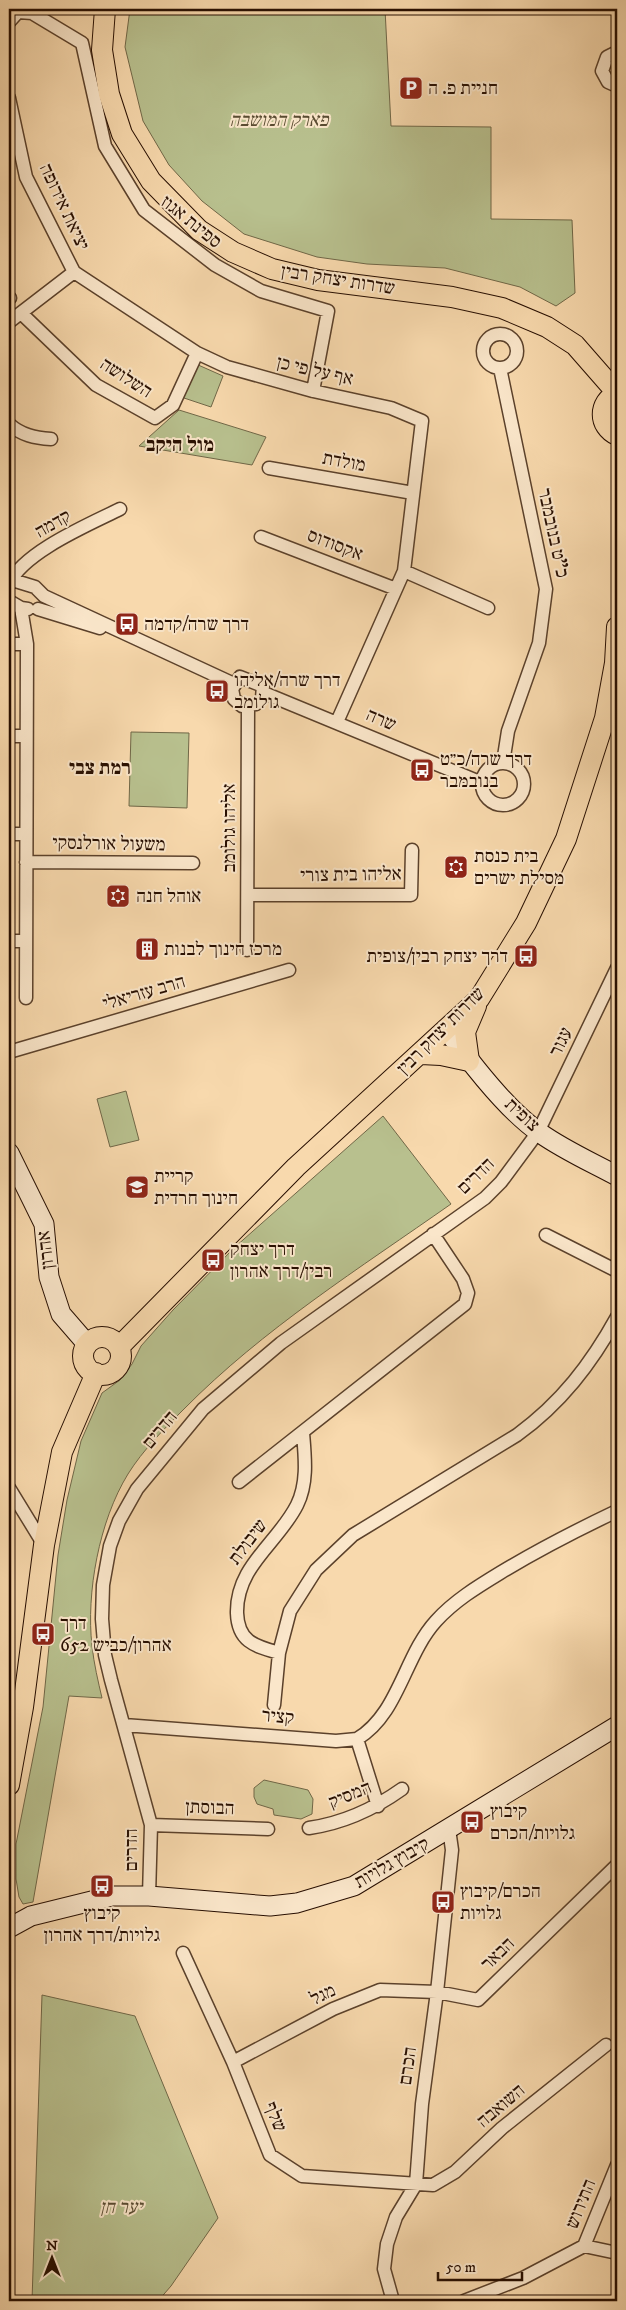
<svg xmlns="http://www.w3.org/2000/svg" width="626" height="2310" font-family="'IM FELL DW Pica','Frank Ruhl Libre',serif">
<rect width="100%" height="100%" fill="#f8d9ad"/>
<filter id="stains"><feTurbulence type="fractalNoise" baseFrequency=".004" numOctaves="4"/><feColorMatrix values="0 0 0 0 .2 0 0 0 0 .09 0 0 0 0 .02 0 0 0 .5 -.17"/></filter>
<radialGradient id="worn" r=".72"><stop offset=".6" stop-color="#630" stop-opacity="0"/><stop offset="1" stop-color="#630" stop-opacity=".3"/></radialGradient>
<path fill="#b8c08e" stroke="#706747" d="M 130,9 L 385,9 L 391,126 L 491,127 L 491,219 L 572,220 L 575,293 L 556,306 L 520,287 L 445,268 L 367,264 L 317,257 L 244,234 L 202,201 L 169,165 L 143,121 L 125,47 Z
M 196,364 L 223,376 L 211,407 L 181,397 Z
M 179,410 L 266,437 L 252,465 L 139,446 Z
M 131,732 L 189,733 L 187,808 L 129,806 Z
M 126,1091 L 139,1140 L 110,1147 L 97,1099 Z
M 383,1116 L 451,1204 C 360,1268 263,1329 184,1409 C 164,1429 143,1450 128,1474 C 99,1521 86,1593 92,1646 C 94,1664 98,1681 102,1698 L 69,1696 L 33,1902 L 23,1904 L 19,1897 L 16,1879 L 16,1844 L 43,1707 L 58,1555 L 67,1500 L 81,1441 L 102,1393 L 120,1380 L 132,1364 L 141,1346 L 173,1310 L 235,1247 Z
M 264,1780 L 308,1790 L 313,1799 L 312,1814 L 301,1819 L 274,1815 L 273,1809 L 257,1804 L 254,1797 L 254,1788 Z
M 42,1995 L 135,2016 L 218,2218 L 171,2286 L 158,2301 L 32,2301 Z"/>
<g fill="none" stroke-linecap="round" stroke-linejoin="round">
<g stroke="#5b412b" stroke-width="15">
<path id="street" d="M 9,22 L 18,12 L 32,13 L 82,43 L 105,146 L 144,210 L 215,265 L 261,291 L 328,311 L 313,391
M 617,52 L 607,57 L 602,71 L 608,82 L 617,86
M 9,98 L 26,177 L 74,272 L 197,353 L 227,367 L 313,391 L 391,408 L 422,421 L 404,571 L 337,722
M 9,297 L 10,298
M 21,313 L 96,385 L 155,418 L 173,405 L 197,353
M 9,322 L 74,272
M483 351a17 17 0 1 1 34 0a17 17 0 1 1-34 0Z
M 500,368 L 546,589 L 539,643 L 508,731 L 503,763
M 9,424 C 21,435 35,438 51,439
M 269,468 L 413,493
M 261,537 L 396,589
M 404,571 L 488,608
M 9,579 L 35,587 L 44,596 L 234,684
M 9,584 C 23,552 90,524 120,509
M 9,601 L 21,608 L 28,609
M 21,608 L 27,644 L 26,998
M 38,609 L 100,628
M 9,644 L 27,644
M 240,677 L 263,686 L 262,698 L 256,704 L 242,706 L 234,699 L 232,689 Z
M 264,693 L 482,783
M 9,736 L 26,736
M482 784a21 21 0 1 1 42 0a21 21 0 1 1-42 0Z
M 9,834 L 26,834
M 26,862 L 193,863
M 248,895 L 411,895 L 412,850
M 9,941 L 26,941
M 247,950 L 248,707
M 9,1052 L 289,970
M 546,1235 L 617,1271
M 239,1482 L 465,1304 L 468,1293 L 463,1279 L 433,1234
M 9,1488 L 44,1545
M 279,1653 C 255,1646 238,1642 237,1613 C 236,1566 278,1543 297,1505 C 308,1483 305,1457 303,1433
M 274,1705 L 279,1653 L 290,1611 L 316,1570 L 353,1535 L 517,1435 C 561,1403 591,1364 617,1317
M 124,1725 L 336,1741 L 357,1739 L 378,1806
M 357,1739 C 399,1714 404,1656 436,1621 C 454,1601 477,1587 500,1573 C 538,1550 577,1530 617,1511
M 151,1825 L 268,1829
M 309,1828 C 344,1823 374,1809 402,1789
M 149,1896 L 151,1825 L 111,1680 L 105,1655 L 102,1619 L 103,1585 L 110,1546 L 119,1521 L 137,1489 L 203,1409 L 281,1343 L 485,1198 L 501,1182 L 538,1132 L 617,968
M 183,1953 L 233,2062 L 270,2155 L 302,2176 L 433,2185 L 455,2172 L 502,2128 L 606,2045
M 233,2062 L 333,2009 L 380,1990 L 437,1992 L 478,2000 L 617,1865
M 584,2246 L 617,2253
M 393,2301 L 384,2269 L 387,2244 L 396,2217 L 416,2184 L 422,2104 L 437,1992 L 452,1850 L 449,1829
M 464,2301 L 523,2278 L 584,2246 L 617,2165"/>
</g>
<g stroke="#270e00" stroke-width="21">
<path id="secondary" d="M 447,1030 C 470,1062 508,1111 540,1133 C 564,1150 591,1162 617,1176
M 9,1153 L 44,1224 L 49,1277 L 61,1314 L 87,1344
M 9,1928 L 31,1916 L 112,1896 L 149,1896 L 270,1906 L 297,1903 L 354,1886 L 617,1726"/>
</g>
<g stroke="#270e00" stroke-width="22">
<path id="primary" d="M 105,9 L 102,50 L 109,94 L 122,134 L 151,181 L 199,230 L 233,252 L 272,269 L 318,280 L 452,297 L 502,308 L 547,327 L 575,345 L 617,393
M 617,393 C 598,403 598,426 617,435
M 421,1054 L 441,1055 L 469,1061 L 465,1032 L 476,1006
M83 1356a19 19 0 1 1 38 0a19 19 0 1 1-38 0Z
M 119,1347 L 296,1167 L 479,999 L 526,923 L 566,839 L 605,718 L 615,663 L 617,627
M 9,1785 L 23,1707 L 44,1545 L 62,1452 L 96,1373"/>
</g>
<use href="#street" stroke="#fae6ca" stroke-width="12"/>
<use href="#secondary" stroke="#fae6ca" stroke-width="19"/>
<use href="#primary" stroke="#f8d9ad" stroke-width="20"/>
</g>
<defs>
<g id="parking-square" transform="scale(1.25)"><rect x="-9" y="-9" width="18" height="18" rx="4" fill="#8f2418" stroke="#fae6ca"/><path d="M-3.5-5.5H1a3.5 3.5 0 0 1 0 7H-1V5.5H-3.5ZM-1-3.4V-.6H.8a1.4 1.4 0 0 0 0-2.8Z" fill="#fff"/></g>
<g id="bus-square" transform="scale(1.25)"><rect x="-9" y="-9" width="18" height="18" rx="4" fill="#8f2418" stroke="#fae6ca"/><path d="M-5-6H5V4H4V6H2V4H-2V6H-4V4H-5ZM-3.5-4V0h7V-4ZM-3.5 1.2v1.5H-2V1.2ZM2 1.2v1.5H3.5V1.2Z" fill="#fff"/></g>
<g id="synagogue-square" transform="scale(1.25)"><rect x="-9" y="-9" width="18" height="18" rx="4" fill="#8f2418" stroke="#fae6ca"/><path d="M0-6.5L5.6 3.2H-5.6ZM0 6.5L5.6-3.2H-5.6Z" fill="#fff"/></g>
<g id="building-square" transform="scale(1.25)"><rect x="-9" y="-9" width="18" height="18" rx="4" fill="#8f2418" stroke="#fae6ca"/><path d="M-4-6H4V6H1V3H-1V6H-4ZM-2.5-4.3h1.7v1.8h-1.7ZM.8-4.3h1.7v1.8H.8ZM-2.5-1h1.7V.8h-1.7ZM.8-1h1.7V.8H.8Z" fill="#fff"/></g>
<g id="school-square" transform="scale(1.25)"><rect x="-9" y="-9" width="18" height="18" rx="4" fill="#8f2418" stroke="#fae6ca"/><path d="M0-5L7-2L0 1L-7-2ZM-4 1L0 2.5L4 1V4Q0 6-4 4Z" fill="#fff"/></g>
</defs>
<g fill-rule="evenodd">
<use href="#parking-square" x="411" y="88"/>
<use href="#bus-square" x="127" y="624"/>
<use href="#bus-square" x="217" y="691"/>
<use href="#bus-square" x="422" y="770"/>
<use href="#synagogue-square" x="456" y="867"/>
<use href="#synagogue-square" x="118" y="896"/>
<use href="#building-square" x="147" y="949"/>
<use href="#bus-square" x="526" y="956"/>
<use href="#school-square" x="137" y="1187"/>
<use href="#bus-square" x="213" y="1260"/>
<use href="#bus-square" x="43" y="1634"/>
<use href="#bus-square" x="472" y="1822"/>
<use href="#bus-square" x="102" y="1886"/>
<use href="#bus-square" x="443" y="1902"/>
</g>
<g text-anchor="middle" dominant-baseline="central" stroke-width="4" stroke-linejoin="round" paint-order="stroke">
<g font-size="19" fill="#270e00" stroke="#fae6ca" text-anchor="start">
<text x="428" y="88">חניית פ. ה</text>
<text x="144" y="624">דרך שרה/קדמה</text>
<text x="234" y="680">דרך שרה/אליהו<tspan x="234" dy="22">גולומב</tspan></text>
<text x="440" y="759">דרך שרה/כ״ט<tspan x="440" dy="22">בנובמבר</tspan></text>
<text x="474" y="856">בית כנסת<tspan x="474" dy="22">מסילת ישרים</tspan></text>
<text x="136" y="896">אוהל חנה</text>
<text x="164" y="949">מרכז חינוך לבנות</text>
<text x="508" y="956" text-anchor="end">דרך יצחק רבין/צופית</text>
<text x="154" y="1176">קריית<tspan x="154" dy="22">חינוך חרדית</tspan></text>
<text x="230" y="1249">דרך יצחק<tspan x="230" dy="22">רבין/דרך אהרון</tspan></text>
<text x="60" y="1623">דרך<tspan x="60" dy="22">אהרון/כביש 652</tspan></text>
<text x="490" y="1811">קיבוץ<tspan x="490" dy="22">גלויות/הכרם</tspan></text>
<text x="460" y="1891">הכרם/קיבוץ<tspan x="460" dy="22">גלויות</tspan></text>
<text x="102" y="1913" text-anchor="middle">קיבוץ<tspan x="102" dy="22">גלויות/דרך אהרון</tspan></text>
</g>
<g font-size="19" font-style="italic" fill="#5a4c32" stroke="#fae6ca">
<text x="279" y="120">פארק המושבה</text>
<text x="121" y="2207">יער חן</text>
</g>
<g font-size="19" fill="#270e00" stroke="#fae6ca">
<text transform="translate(64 207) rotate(65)">יציאת אירופה</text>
<text transform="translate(191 222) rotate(39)">ספינת אגוז</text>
<text transform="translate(338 280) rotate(9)">שדרות יצחק רבין</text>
<text transform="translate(315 371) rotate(13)">אף על פי כן</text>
<text transform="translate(126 378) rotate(33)">השלושה</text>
<text transform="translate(344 462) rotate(10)">מולדת</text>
<text transform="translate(53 524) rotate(-30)">קדמה</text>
<text transform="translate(553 533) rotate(78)">כ"ט בנובמבר</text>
<text transform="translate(335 545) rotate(21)">אקסודוס</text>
<text transform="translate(381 720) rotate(23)">שרה</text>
<text transform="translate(229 828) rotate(-90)">אליהו גולומב</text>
<text transform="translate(109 844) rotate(1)">משעול אורלנסקי</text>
<text transform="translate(351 875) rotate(-1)">אליהו בית צורי</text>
<text transform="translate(144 993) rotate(-16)">הרב עזריאלי</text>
<text transform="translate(441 1031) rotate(-45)">שדרות יצחק רבין</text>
<text transform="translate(561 1042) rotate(-64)">עגור</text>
<text transform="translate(522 1115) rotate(43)">צופית</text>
<text transform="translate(476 1176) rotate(-44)">הדרים</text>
<text transform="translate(46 1250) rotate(-97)">אהרון</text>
<text transform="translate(160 1430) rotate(-50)">הדרים</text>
<text transform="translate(248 1542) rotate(-53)">שיבולת</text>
<text transform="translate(278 1717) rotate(5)">קציר</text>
<text transform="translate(350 1795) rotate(-22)">המסיק</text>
<text transform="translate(210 1808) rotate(2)">הבוסתן</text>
<text transform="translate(131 1850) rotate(-90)">הדרים</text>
<text transform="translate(392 1863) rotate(-30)">קיבוץ גלויות</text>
<text transform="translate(498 1954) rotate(-44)">הבאר</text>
<text transform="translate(323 1995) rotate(-26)">מגל</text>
<text transform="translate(408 2066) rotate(-82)">הכרם</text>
<text transform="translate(501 2106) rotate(-40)">השואבה</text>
<text transform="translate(275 2117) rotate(68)">שלף</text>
<text transform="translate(581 2204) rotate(-68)">התירוש</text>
</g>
<g font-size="20" font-weight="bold" fill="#270e00" stroke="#fae6ca">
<text x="180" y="445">מול היקב</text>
<text x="100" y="768">רמת צבי</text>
</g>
</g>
<rect width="626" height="2310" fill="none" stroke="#f8d9ad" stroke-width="30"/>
<rect x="10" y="10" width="606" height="2290" fill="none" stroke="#270e00" stroke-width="2.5"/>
<rect x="15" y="15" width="596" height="2280" fill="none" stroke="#270e00"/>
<g transform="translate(52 2258)" stroke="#fae6ca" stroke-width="4" paint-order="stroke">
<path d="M0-4L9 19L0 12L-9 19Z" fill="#270e00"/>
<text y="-8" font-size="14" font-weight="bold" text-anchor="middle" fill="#270e00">N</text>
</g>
<path d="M438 2272v8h84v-8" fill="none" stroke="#270e00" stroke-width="2.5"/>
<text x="446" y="2272" font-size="15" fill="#270e00" stroke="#fae6ca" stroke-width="4" paint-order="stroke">50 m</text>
<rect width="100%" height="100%" filter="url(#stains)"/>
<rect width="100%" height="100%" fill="url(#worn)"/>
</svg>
